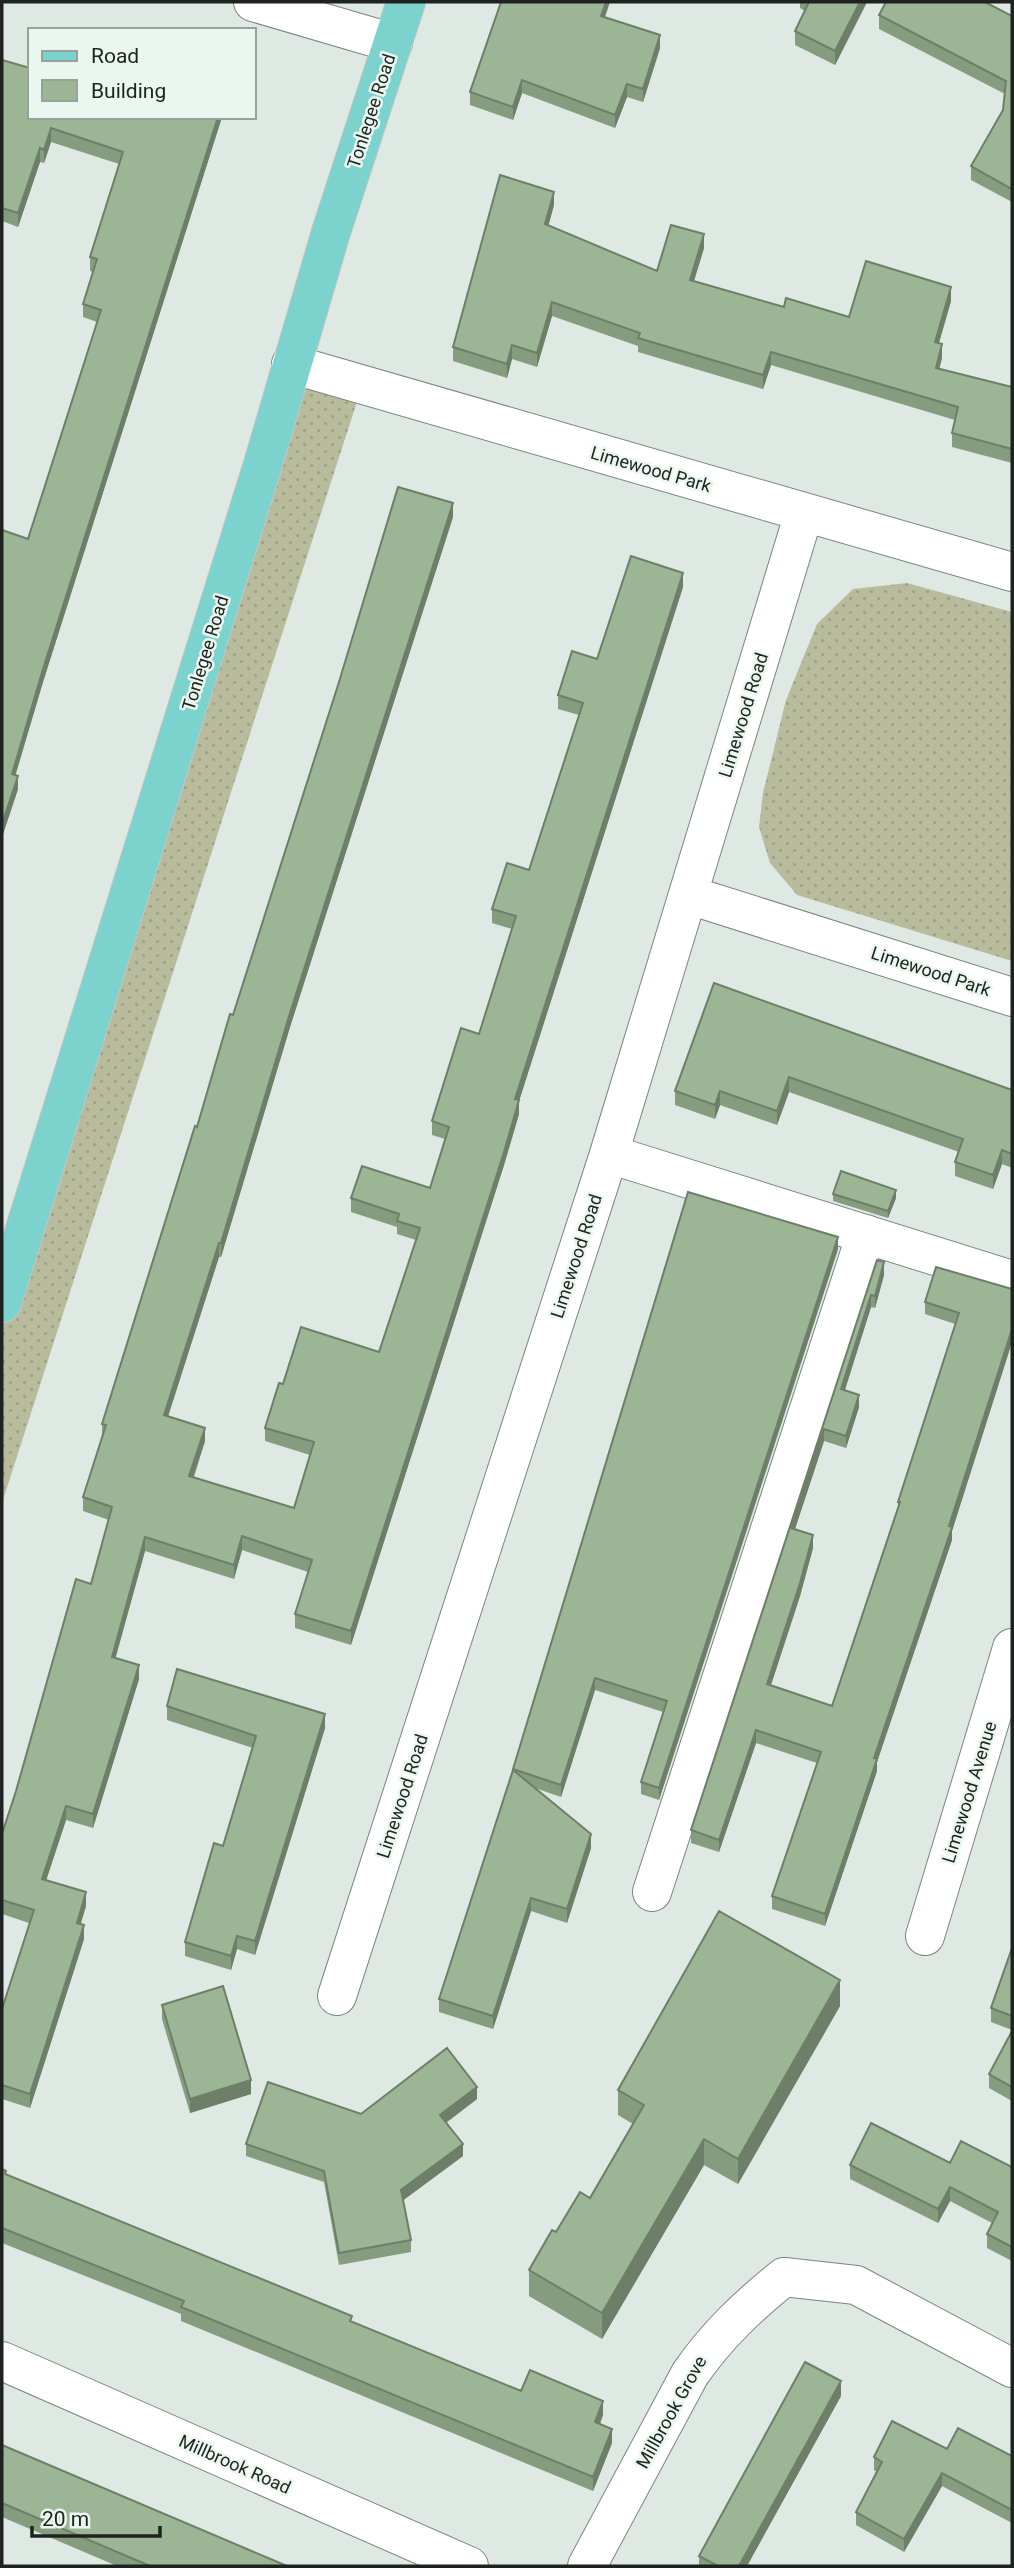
<svg xmlns="http://www.w3.org/2000/svg" width="1014" height="2568" font-family="Roboto,sans-serif">
<defs>
<pattern id="grass-dots" width="8" height="8" patternUnits="userSpaceOnUse" patternTransform="scale(1.75)"><rect width="8" height="8" fill="#b8bc9d"/><path d="M2 2h.1M6 6h.1" fill="none" stroke="#9ea187" stroke-width="1.8" stroke-linecap="round"/></pattern>
</defs>
<rect width="100%" height="100%" fill="#dde9e2"/>
<path fill="url(#grass-dots)" d="M 294,365 L 362,386 L 2,1503 L 2,1303 Z
M 907,583 L 1012,612 L 1012,961 L 797,895 L 770,863 L 759,827 L 763,793 L 786,700 L 817,624 L 853,589 Z"/>
<g fill="none" stroke-linecap="round" stroke-linejoin="round">
<g stroke="#7a8680" stroke-width="40">
<path id="minor" d="M 253,2 L 393,43
M 291,364 L 1012,572
M 689,895 L 1012,997
M 609,1154 L 1012,1280
M 652,1892 L 866,1234
M 925,1936 L 1012,1648
M 337,1996 L 609,1154 L 804,513
M 2,2361 L 469,2566
M 587,2566 L 690,2374 C 717,2335 748,2306 784,2277 L 856,2285 L 1012,2368"/>
</g>
<g stroke="#c4c6c5" stroke-width="40">
<path id="major" d="M 2,1303 L 263,464 L 331,232 L 406,2"/>
</g>
<use href="#minor" stroke="#fff" stroke-width="38"/>
<use href="#major" stroke="#7cd2cc" stroke-width="38"/>
</g>
<path fill="#869c7f" d="M 800,2 L 867,2 L 835,65 L 795,45 L 795,31 L 805,11 L 800,8 Z
M 879,15 L 1012,16 L 1012,202 L 971,180 L 971,166 L 1003,110 L 1005,94 L 879,29 Z
M 605,17 L 660,48 L 643,102 L 627,97 L 615,128 L 522,93 L 513,120 L 470,105 L 470,92 Z
M 2,60 L 30,117 L 222,117 L 43,682 L 15,775 L 18,789 L 2,837 L 2,530 L 28,539 L 97,322 L 83,317 L 83,304 L 93,272 L 90,271 L 90,257 L 119,164 L 51,142 L 44,163 L 40,162 L 18,227 L 2,221 Z
M 554,205 L 548,226 L 657,271 L 704,248 L 694,281 L 784,307 L 849,317 L 951,301 L 939,343 L 942,358 L 939,369 L 1012,387 L 1012,463 L 952,447 L 952,433 L 955,420 L 771,365 L 763,389 L 638,352 L 638,346 L 552,316 L 537,367 L 512,359 L 507,378 L 453,361 L 453,347 Z
M 453,517 L 290,1027 L 221,1257 L 219,1257 L 168,1416 L 205,1441 L 194,1477 L 294,1508 L 310,1455 L 265,1441 L 265,1428 L 283,1384 L 379,1352 L 416,1240 L 397,1234 L 397,1227 L 351,1212 L 351,1198 L 430,1188 L 445,1139 L 432,1135 L 432,1121 L 479,1034 L 512,929 L 492,923 L 492,909 L 529,870 L 579,715 L 558,709 L 558,695 L 597,659 L 683,587 L 519,1101 L 519,1114 L 504,1165 L 351,1645 L 295,1628 L 295,1614 L 308,1572 L 242,1550 L 234,1579 L 145,1551 L 115,1658 L 139,1679 L 93,1828 L 66,1820 L 46,1880 L 86,1906 L 80,1924 L 84,1939 L 30,2108 L 2,2099 L 2,2009 L 29,1923 L 2,1914 L 2,1834 L 91,1584 L 109,1520 L 83,1511 L 83,1497 L 102,1438 L 102,1424 L 233,1015 Z
M 714,983 L 1012,1090 L 1012,1168 L 1002,1164 L 993,1189 L 955,1176 L 955,1162 L 959,1152 L 789,1092 L 777,1125 L 720,1105 L 715,1119 L 675,1105 L 675,1091 Z
M 833,1194 L 896,1198 L 888,1218 L 833,1201 Z
M 838,1249 L 659,1800 L 641,1794 L 641,1782 L 663,1712 L 595,1690 L 561,1797 L 535,1788 L 591,1848 L 567,1923 L 531,1911 L 493,2029 L 439,2012 L 439,1999 L 513,1769 Z
M 877,1260 L 884,1275 L 875,1308 L 871,1307 L 845,1390 L 859,1407 L 846,1448 L 824,1441 L 795,1529 L 813,1548 L 800,1596 L 771,1685 L 832,1706 L 898,1511 L 898,1502 L 955,1324 L 925,1314 L 925,1302 L 1005,1288 L 1012,1289 L 1012,1342 L 952,1531 L 952,1540 L 877,1762 L 877,1771 L 825,1926 L 772,1909 L 772,1896 L 817,1763 L 756,1743 L 719,1852 L 691,1843 L 691,1830 Z
M 167,1706 L 325,1728 L 255,1955 L 237,1949 L 231,1970 L 185,1956 L 185,1942 L 223,1846 L 253,1748 L 167,1720 Z
M 1012,1948 L 1012,2030 L 991,2022 L 991,2008 Z
M 162,2005 L 251,2094 L 190,2113 L 162,2019 Z
M 840,2006 L 738,2184 L 704,2165 L 602,2339 L 529,2296 L 529,2270 L 556,2232 L 590,2198 L 633,2124 L 618,2115 L 618,2090 Z
M 1012,2031 L 1012,2101 L 989,2088 L 989,2074 Z
M 477,2099 L 446,2123 L 463,2156 L 403,2200 L 411,2240 L 411,2252 L 339,2265 L 324,2182 L 246,2156 L 246,2144 L 361,2114 Z
M 950,2163 L 1012,2167 L 1012,2261 L 987,2248 L 987,2234 L 992,2223 L 950,2201 L 938,2223 L 850,2179 L 850,2165 Z
M 2,2169 L 6,2175 L 352,2322 L 521,2391 L 603,2415 L 600,2424 L 612,2443 L 593,2491 L 181,2321 L 181,2314 L 2,2243 Z
M 841,2396 L 747,2566 L 699,2566 L 699,2556 Z
M 2,2445 L 287,2566 L 117,2566 L 2,2517 Z
M 947,2449 L 1012,2456 L 1012,2523 L 942,2486 L 904,2552 L 856,2525 L 856,2512 L 877,2472 L 874,2470 L 874,2457 Z"/>
<path fill="#6d7f68" d="M 606,2 L 610,2 L 601,29 L 601,16 Z
M 860,2 L 867,2 L 835,65 L 835,51 Z
M 660,35 L 660,48 L 643,102 L 643,89 Z
M 522,80 L 522,93 L 513,120 L 513,107 Z
M 627,84 L 627,97 L 615,128 L 615,115 Z
M 218,117 L 222,117 L 43,682 L 12,787 L 12,774 L 43,669 Z
M 51,128 L 51,142 L 44,163 L 44,150 Z
M 40,148 L 40,162 L 18,227 L 18,213 Z
M 554,192 L 554,205 L 545,238 L 545,224 Z
M 704,234 L 704,248 L 690,294 L 690,280 Z
M 951,287 L 951,301 L 935,356 L 935,342 Z
M 552,302 L 552,316 L 537,367 L 537,353 Z
M 942,344 L 942,358 L 936,382 L 936,368 Z
M 512,345 L 512,359 L 507,378 L 507,364 Z
M 771,352 L 771,365 L 763,389 L 763,375 Z
M 453,503 L 453,517 L 290,1027 L 221,1257 L 221,1243 L 290,1013 Z
M 683,573 L 683,587 L 519,1101 L 519,1114 L 504,1165 L 351,1645 L 351,1631 L 515,1099 Z
M 18,776 L 18,789 L 2,837 L 2,824 Z
M 789,1077 L 789,1092 L 777,1125 L 777,1111 Z
M 720,1091 L 720,1105 L 715,1119 L 715,1105 Z
M 1002,1150 L 1002,1164 L 993,1189 L 993,1175 Z
M 896,1190 L 896,1198 L 888,1218 L 888,1211 Z
M 838,1237 L 838,1249 L 659,1800 L 659,1788 Z
M 219,1243 L 219,1257 L 164,1429 L 164,1415 Z
M 884,1262 L 884,1275 L 875,1308 L 875,1296 Z
M 871,1295 L 871,1307 L 841,1402 L 841,1389 Z
M 1012,1329 L 1012,1342 L 952,1531 L 952,1540 L 877,1762 L 877,1771 L 825,1926 L 825,1914 L 874,1758 Z
M 859,1395 L 859,1407 L 846,1448 L 846,1436 Z
M 205,1428 L 205,1441 L 189,1489 L 189,1476 Z
M 824,1429 L 824,1441 L 791,1541 L 791,1528 Z
M 813,1535 L 813,1548 L 800,1596 L 767,1697 L 767,1684 Z
M 242,1536 L 242,1550 L 234,1579 L 234,1565 Z
M 145,1537 L 145,1551 L 112,1671 L 112,1657 Z
M 139,1665 L 139,1679 L 93,1828 L 93,1814 Z
M 595,1678 L 595,1690 L 561,1797 L 561,1785 Z
M 325,1714 L 325,1728 L 255,1955 L 255,1941 Z
M 756,1730 L 756,1743 L 719,1852 L 719,1840 Z
M 66,1806 L 66,1820 L 42,1893 L 42,1879 Z
M 591,1834 L 591,1848 L 567,1923 L 567,1909 Z
M 86,1892 L 86,1906 L 77,1937 L 77,1923 Z
M 531,1898 L 531,1911 L 493,2029 L 493,2016 Z
M 84,1925 L 84,1939 L 30,2108 L 30,2094 Z
M 237,1936 L 237,1949 L 231,1970 L 231,1956 Z
M 840,1980 L 840,2006 L 738,2184 L 738,2159 Z
M 251,2080 L 251,2094 L 190,2113 L 190,2099 Z
M 477,2087 L 477,2099 L 440,2127 L 440,2115 Z
M 704,2139 L 704,2165 L 602,2339 L 602,2313 Z
M 463,2144 L 463,2156 L 401,2202 L 401,2190 Z
M 950,2187 L 950,2201 L 938,2223 L 938,2209 Z
M 841,2381 L 841,2396 L 747,2566 L 739,2566 Z
M 603,2401 L 603,2415 L 595,2436 L 595,2422 Z
M 612,2429 L 612,2443 L 593,2491 L 593,2477 Z
M 942,2473 L 942,2486 L 904,2552 L 904,2539 Z"/>
<path fill="#9cb594" stroke="#6d7f68" stroke-width="2" d="M 501,2 L 606,2 L 601,16 L 660,35 L 643,89 L 627,84 L 615,115 L 522,80 L 513,107 L 470,92 Z
M 809,2 L 860,2 L 835,51 L 795,31 Z
M 886,2 L 985,2 L 1012,16 L 1012,189 L 971,166 L 1003,110 L 1006,81 L 879,15 Z
M 2,60 L 30,68 L 30,117 L 218,117 L 43,669 L 12,774 L 18,776 L 2,824 L 2,530 L 28,539 L 101,310 L 83,304 L 97,259 L 90,257 L 123,152 L 51,128 L 44,150 L 40,148 L 18,213 L 2,208 Z
M 500,175 L 554,192 L 545,224 L 657,271 L 671,225 L 704,234 L 690,280 L 784,307 L 786,298 L 849,317 L 866,261 L 951,287 L 935,342 L 942,344 L 936,368 L 1012,387 L 1012,449 L 952,433 L 958,407 L 771,352 L 763,375 L 638,338 L 640,333 L 552,302 L 537,353 L 512,345 L 507,364 L 453,347 Z
M 398,487 L 453,503 L 290,1013 L 221,1243 L 219,1243 L 164,1415 L 205,1428 L 189,1476 L 294,1508 L 314,1442 L 265,1428 L 279,1383 L 283,1384 L 301,1327 L 379,1352 L 420,1228 L 397,1221 L 399,1214 L 351,1198 L 362,1166 L 430,1188 L 449,1127 L 432,1121 L 461,1028 L 479,1034 L 516,916 L 492,909 L 507,863 L 529,870 L 583,703 L 558,695 L 572,651 L 597,659 L 631,556 L 683,573 L 515,1099 L 519,1100 L 504,1152 L 351,1631 L 295,1614 L 312,1560 L 242,1536 L 234,1565 L 145,1537 L 112,1657 L 139,1665 L 93,1814 L 66,1806 L 42,1879 L 86,1892 L 77,1923 L 84,1925 L 30,2094 L 2,2085 L 2,2009 L 34,1910 L 2,1900 L 2,1834 L 16,1791 L 76,1579 L 91,1584 L 112,1507 L 83,1497 L 106,1425 L 102,1424 L 195,1126 L 197,1127 L 230,1014 L 233,1015 L 339,682 Z
M 714,983 L 1012,1090 L 1012,1154 L 1002,1150 L 993,1175 L 955,1162 L 963,1139 L 789,1077 L 777,1111 L 720,1091 L 715,1105 L 675,1091 Z
M 841,1171 L 896,1190 L 888,1211 L 833,1194 Z
M 688,1192 L 838,1237 L 659,1788 L 641,1782 L 667,1701 L 595,1678 L 561,1785 L 513,1769 Z
M 877,1260 L 884,1262 L 875,1296 L 871,1295 L 841,1389 L 859,1395 L 846,1436 L 824,1429 L 791,1528 L 813,1535 L 800,1583 L 767,1684 L 832,1706 L 900,1502 L 898,1502 L 959,1313 L 925,1302 L 936,1267 L 1012,1289 L 1012,1329 L 949,1526 L 952,1527 L 874,1758 L 877,1759 L 825,1914 L 772,1896 L 821,1752 L 756,1730 L 719,1840 L 691,1830 Z
M 177,1669 L 325,1714 L 255,1941 L 237,1936 L 231,1956 L 185,1942 L 214,1843 L 223,1846 L 256,1736 L 167,1706 Z
M 513,1770 L 591,1834 L 567,1909 L 531,1898 L 493,2016 L 439,1999 Z
M 719,1911 L 840,1980 L 738,2159 L 704,2139 L 602,2313 L 529,2270 L 552,2230 L 556,2232 L 580,2192 L 590,2198 L 644,2105 L 618,2090 Z
M 1012,1948 L 1012,2016 L 991,2008 Z
M 223,1986 L 251,2080 L 190,2099 L 162,2005 Z
M 1012,2031 L 1012,2087 L 989,2074 Z
M 447,2048 L 477,2087 L 440,2115 L 463,2144 L 401,2190 L 411,2240 L 339,2253 L 324,2171 L 246,2144 L 268,2082 L 361,2114 Z
M 871,2123 L 950,2163 L 961,2141 L 1012,2167 L 1012,2247 L 987,2234 L 998,2212 L 950,2187 L 938,2209 L 850,2165 Z
M 2,2169 L 6,2171 L 5,2174 L 352,2316 L 350,2321 L 521,2391 L 530,2370 L 603,2401 L 595,2422 L 612,2429 L 593,2477 L 181,2307 L 184,2301 L 2,2228 Z
M 805,2362 L 841,2381 L 739,2566 L 718,2566 L 699,2556 Z
M 892,2421 L 947,2449 L 958,2428 L 1012,2456 L 1012,2510 L 942,2473 L 904,2539 L 856,2512 L 882,2462 L 874,2457 Z
M 2,2445 L 287,2566 L 150,2566 L 2,2503 Z"/>
<g text-anchor="middle" dominant-baseline="central" stroke-width="5" stroke-linejoin="round" paint-order="stroke">
<g font-size="18" fill="#1e2220" stroke="#eaf7f0">
<text transform="translate(371 111) rotate(-72)">Tonlegee Road</text>
<text transform="translate(651 469) rotate(16)">Limewood Park</text>
<text transform="translate(205 653) rotate(-73)">Tonlegee Road</text>
<text transform="translate(743 715) rotate(-73)">Limewood Road</text>
<text transform="translate(931 971) rotate(18)">Limewood Park</text>
<text transform="translate(576 1256) rotate(-72)">Limewood Road</text>
<text transform="translate(969 1792) rotate(-73)">Limewood Avenue</text>
<text transform="translate(402 1796) rotate(-72)">Limewood Road</text>
<text transform="translate(671 2412) rotate(-61)">Millbrook Grove</text>
<text transform="translate(235 2464) rotate(24)">Millbrook Road</text>
</g>
</g>
<rect width="1014" height="2568" fill="none" stroke="#1e2220" stroke-width="7"/>
<rect x="28" y="28" width="228" height="91" fill="#eaf7f0" stroke="#98a29d" stroke-width="2"/>
<rect x="42" y="51" width="35" height="10" fill="#7cd2cc" stroke="#98a29d" stroke-width="2"/>
<text x="91" y="63" font-size="21" fill="#1e2220">Road</text>
<rect x="42" y="80" width="35" height="21" fill="#9cb594" stroke="#98a29d" stroke-width="2"/>
<text x="91" y="98" font-size="21" fill="#1e2220">Building</text>
<path d="M32 2526v10h128v-10" fill="none" stroke="#1e2220" stroke-width="3.5"/>
<text x="42" y="2526" font-size="21" fill="#1e2220" stroke="#eaf7f0" stroke-width="5" paint-order="stroke">20 m</text>
</svg>
